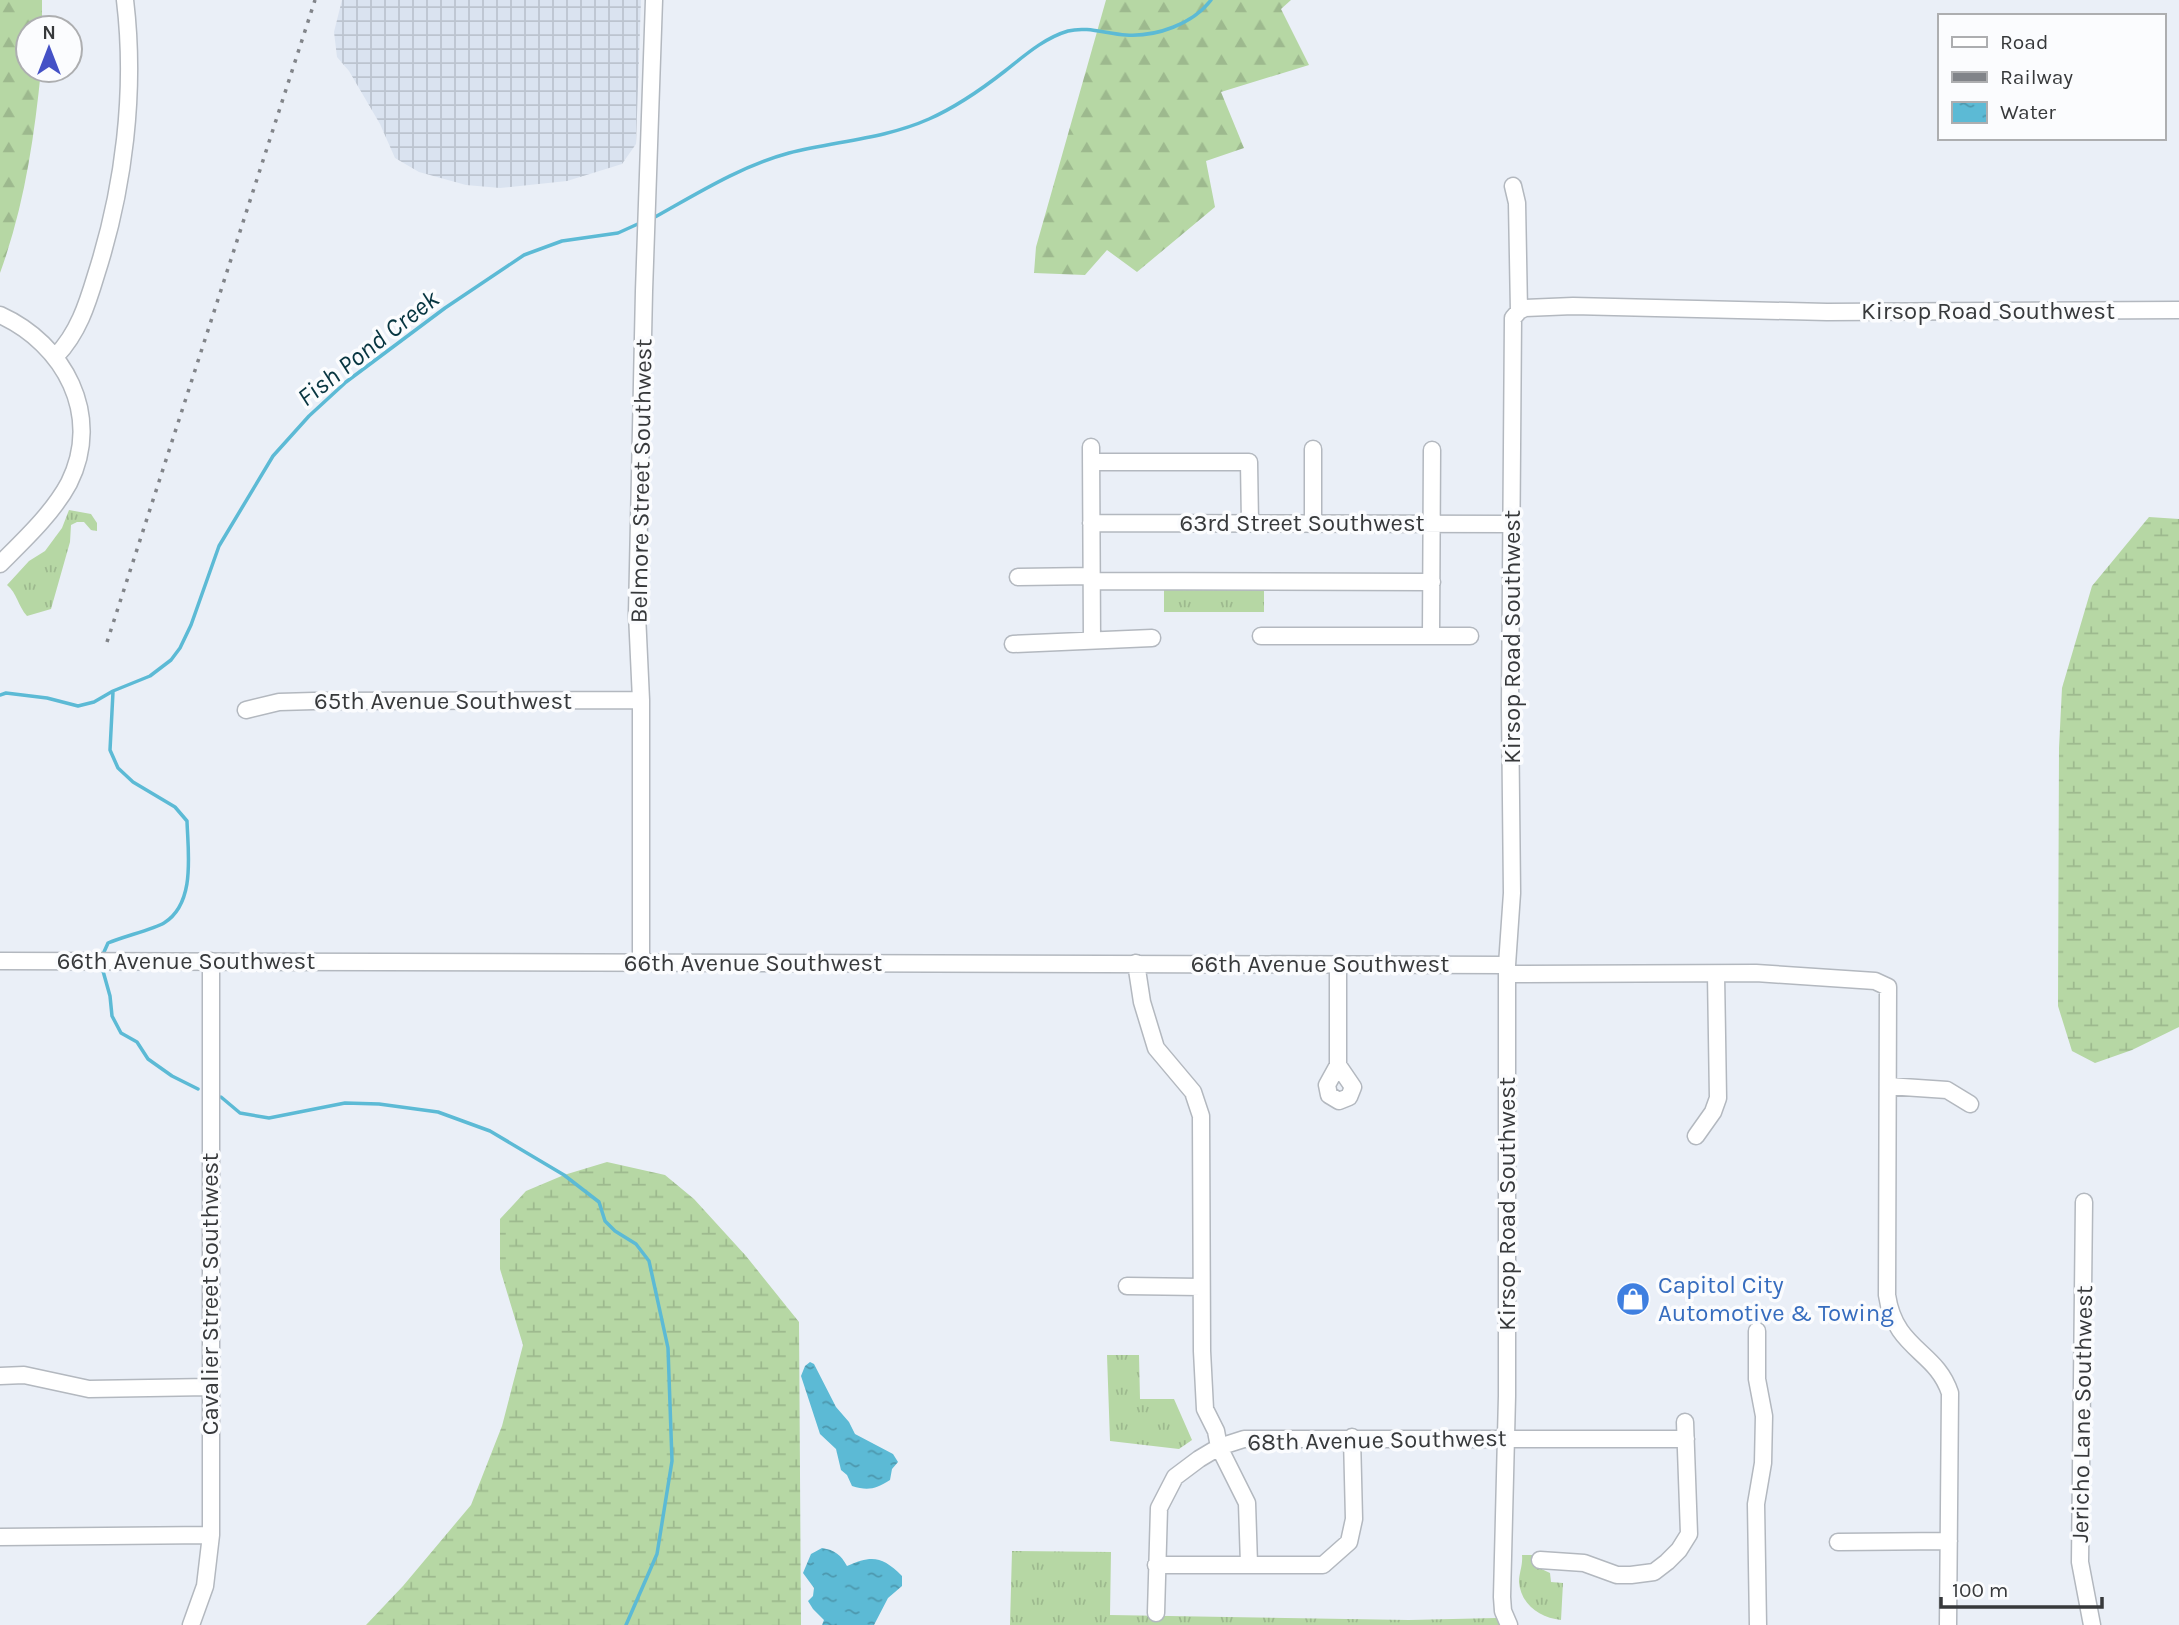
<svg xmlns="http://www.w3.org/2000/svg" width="2179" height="1625" font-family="Karla,sans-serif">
<defs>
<pattern id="industrial-grid" width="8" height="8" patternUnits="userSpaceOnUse" patternTransform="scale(1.75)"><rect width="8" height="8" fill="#dae3f0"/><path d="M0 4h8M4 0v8" fill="none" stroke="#bcc4cf"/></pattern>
<pattern id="grass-tufts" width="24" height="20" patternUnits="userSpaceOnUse" patternTransform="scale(1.75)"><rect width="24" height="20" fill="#b6d7a4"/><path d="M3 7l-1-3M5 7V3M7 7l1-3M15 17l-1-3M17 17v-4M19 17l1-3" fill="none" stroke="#9db98e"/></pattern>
<pattern id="forest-firs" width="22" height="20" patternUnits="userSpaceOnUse" patternTransform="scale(1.75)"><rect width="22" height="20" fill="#b6d7a4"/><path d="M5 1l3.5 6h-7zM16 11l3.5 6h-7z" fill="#9db98e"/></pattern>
<pattern id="wetland-marsh" width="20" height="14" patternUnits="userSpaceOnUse" patternTransform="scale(1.75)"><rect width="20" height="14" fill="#b6d7a4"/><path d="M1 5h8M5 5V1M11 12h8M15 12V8" fill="none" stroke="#9db98e"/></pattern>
<pattern id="water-ripples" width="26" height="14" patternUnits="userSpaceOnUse" patternTransform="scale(1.75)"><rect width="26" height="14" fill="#5cbad5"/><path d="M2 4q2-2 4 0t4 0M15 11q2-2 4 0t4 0" fill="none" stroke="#4d98ae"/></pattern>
</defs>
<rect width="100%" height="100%" fill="#eaeff7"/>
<path fill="url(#industrial-grid)" d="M 342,0 L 641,0 L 636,144 L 622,164 L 567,181 L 500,188 L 466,185 L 419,172 L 395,158 L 380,124 L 349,71 L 337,57 L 334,32 Z"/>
<path fill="url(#grass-tufts)" d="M 69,510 L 91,514 L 97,523 L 97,531 L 91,530 L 84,522 L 77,522 L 71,525 L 70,542 L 51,609 L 27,616 C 18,606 17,593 7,585 L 29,561 L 45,551 L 62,528 Z
M 1164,589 L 1264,589 L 1264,612 L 1164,612 Z
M 1107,1355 L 1139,1355 L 1140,1399 L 1174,1399 L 1192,1440 L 1179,1449 L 1110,1441 Z
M 1012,1551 L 1111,1552 L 1110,1615 L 1409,1620 L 1496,1618 L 1500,1625 L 1010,1625 Z
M 1522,1555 L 1535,1555 L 1535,1566 L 1550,1573 L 1551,1582 L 1563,1583 L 1561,1620 C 1540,1618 1521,1605 1519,1582 C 1519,1573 1523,1565 1522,1555 Z"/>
<path fill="url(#forest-firs)" d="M 0,0 L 42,0 L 42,28 L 28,28 L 28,70 L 41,70 C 34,140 24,207 0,273 Z
M 1106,0 L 1291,0 L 1281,9 L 1309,65 L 1221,92 L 1244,148 L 1206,161 L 1215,207 L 1137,272 L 1107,250 L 1085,275 L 1034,273 L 1036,247 Z"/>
<path fill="url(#wetland-marsh)" d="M 2149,517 L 2179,519 L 2179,1027 L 2132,1050 L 2095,1063 L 2072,1051 L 2058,1006 L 2059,748 L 2062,688 L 2092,586 Z
M 607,1162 L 665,1175 L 694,1199 L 746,1256 L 799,1322 L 801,1625 L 366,1625 L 403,1586 L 471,1505 L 502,1426 L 523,1345 L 500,1269 L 500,1219 L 526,1191 L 564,1175 Z"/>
<path fill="url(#water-ripples)" d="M 810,1362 L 814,1364 L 836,1407 L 849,1422 L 855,1434 L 893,1454 L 898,1462 L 892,1469 L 890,1480 C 876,1489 868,1491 852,1486 L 847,1475 L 841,1470 L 836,1449 L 820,1434 L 801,1376 L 805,1366 Z
M 822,1548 C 835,1550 841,1555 847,1566 C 872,1555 882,1556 902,1576 L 902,1586 L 888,1598 L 874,1625 L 822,1625 L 824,1620 L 813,1609 L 808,1601 L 813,1596 L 814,1588 L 803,1573 L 811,1554 Z"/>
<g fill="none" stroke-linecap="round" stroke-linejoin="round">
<path stroke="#5cbad5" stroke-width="3.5" d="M 655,217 C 698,193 741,166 789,153 C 836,141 884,139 929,119 C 956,107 982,89 1005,71 C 1024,56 1044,38 1068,31 C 1087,26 1107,34 1126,35 C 1156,37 1193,24 1211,0
M 0,695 L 6,693 L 47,698 L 78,706 L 94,702 L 113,691 L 150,676 L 171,660 L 180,648 L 191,625 L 219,546 L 273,456 L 309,416 L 346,382 L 445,308 L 524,255 L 562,241 L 618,233 L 640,223
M 104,952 L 108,943 C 122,937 154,929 164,923 C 196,903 188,853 187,821 L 175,807 L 133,782 L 118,768 L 110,750 L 113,692
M 103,971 L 110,996 L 112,1016 L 121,1033 L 137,1042 L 148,1059 L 172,1076 L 198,1089
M 221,1097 L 240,1113 L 269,1118 L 345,1103 L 379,1104 L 438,1112 L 490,1131 L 564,1175 L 599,1202 L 605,1221 L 615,1231 L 636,1244 L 649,1261 L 668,1348 L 672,1461 L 657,1554 L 626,1625"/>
<g stroke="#b3b8bf" stroke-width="19">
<path id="minor" d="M 1513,186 L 1517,203 L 1519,311
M 0,315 C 64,344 103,415 69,483 C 53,513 24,540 0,564
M 56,356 C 78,333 87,305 96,275 C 124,188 136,91 125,0
M 1091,447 L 1092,640
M 1313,449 L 1313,523
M 1091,462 L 1249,462 L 1250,523
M 1091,523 L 1513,524
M 1018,577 L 1092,576
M 1092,581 L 1432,582
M 1261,636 L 1470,636
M 1431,636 L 1432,450
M 1013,644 L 1152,638
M 246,710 L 279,702 L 314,701 L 641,700
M 0,961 L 1507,965
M 641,963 L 641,700 L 637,614 L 644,291 L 654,0
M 1136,963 L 1142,1002 L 1156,1048 L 1193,1092 L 1201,1116 L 1202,1351 L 1205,1409 L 1216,1431 L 1219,1447 L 1247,1503 L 1249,1564
M 1338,964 L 1338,1065
M 1507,974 L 1756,973 L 1875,981 L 1888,987 L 1887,1295 C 1895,1350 1936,1350 1950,1393 L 1948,1625
M 1338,1065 L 1353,1087 L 1349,1097 L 1339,1101 L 1329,1095 L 1327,1085 Z
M 1888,1086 L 1947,1090 L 1970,1104
M 1696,1136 L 1713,1112 L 1718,1098 L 1716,974
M 2084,1202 L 2080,1562 L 2092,1625
M 1127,1286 L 1201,1287
M 1757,1331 L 1757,1379 L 1764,1416 L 1763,1463 L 1756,1504 L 1758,1625
M 0,1376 L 24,1375 L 89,1389 L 209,1387
M 0,1537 L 211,1535
M 1838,1542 L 1949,1541
M 1540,1560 L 1584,1563 L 1617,1575 L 1631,1575 L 1654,1572 L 1667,1562 L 1679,1550 L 1689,1534 L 1685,1422
M 1156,1565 L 1323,1565 L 1349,1542 L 1354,1519 L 1352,1437
M 1156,1613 L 1159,1508 L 1175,1477 L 1199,1459 L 1219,1447 L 1244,1439 L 1686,1439
M 191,1625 L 205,1586 L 211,1535 L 211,961
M 1509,1625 L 1503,1611 L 1502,1597 L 1507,1396 L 1507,965 L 1512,893 L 1510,706 L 1513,318 L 1519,311 L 1525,308 L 1573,306 L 1827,312 L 2179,310"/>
</g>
<use href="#minor" stroke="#fff" stroke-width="16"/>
<path stroke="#818489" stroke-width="3.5" stroke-dasharray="3.5 7" stroke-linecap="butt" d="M 107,642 L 315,0"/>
</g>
<defs>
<g id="shop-disc" transform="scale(1.75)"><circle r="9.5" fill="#3f7fe0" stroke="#fbfcfe"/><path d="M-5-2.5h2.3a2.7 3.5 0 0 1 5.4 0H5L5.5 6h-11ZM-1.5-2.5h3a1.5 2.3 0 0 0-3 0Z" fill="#fff"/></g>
</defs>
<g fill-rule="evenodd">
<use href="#shop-disc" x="1633" y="1299"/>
</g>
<g text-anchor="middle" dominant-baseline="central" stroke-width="7" stroke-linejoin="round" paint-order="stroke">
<g font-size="24" fill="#37393b" stroke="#fbfcfe">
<text x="1988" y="311">Kirsop Road Southwest</text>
<text transform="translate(641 481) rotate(-89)">Belmore Street Southwest</text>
<text x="1302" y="523">63rd Street Southwest</text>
<text transform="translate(1512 637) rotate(-90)">Kirsop Road Southwest</text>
<text x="443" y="701">65th Avenue Southwest</text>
<text x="186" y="961">66th Avenue Southwest</text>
<text x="753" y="963">66th Avenue Southwest</text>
<text x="1320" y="964">66th Avenue Southwest</text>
<text transform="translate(1507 1204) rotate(-90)">Kirsop Road Southwest</text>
<text transform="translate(210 1294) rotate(-90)">Cavalier Street Southwest</text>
<text transform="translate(2082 1414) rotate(-89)">Jericho Lane Southwest</text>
<text transform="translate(1377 1440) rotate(-1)">68th Avenue Southwest</text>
</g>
<g font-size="24" fill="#366cbe" stroke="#fbfcfe" text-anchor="start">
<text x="1658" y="1285">Capitol City<tspan x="1658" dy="28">Automotive &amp; Towing</tspan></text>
</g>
<g font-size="26" font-style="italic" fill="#073540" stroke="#fbfcfe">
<text transform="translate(368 348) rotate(-38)">Fish Pond Creek</text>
</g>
</g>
<rect x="1938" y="14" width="228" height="126" fill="#fbfcfe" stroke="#adaeb0" stroke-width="2"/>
<rect x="1952" y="37" width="35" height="10" fill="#ffffff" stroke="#adaeb0" stroke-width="2"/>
<text x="2000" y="49" font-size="21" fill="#37393b">Road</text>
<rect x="1952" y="72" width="35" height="10" fill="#818489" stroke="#adaeb0" stroke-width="2"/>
<text x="2000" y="84" font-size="21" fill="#37393b">Railway</text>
<rect x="1952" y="102" width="35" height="21" fill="url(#water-ripples)" stroke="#adaeb0" stroke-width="2"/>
<text x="2000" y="119" font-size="21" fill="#37393b">Water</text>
<g transform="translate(49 49)"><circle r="33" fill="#fbfcfe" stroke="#adaeb0" stroke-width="2"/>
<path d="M0-5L12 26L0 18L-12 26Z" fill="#4451c6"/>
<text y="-10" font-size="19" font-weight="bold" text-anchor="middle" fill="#37393b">N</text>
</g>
<path d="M1941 1597v10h161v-10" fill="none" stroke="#37393b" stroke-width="3.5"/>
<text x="1952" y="1597" font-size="21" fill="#37393b" stroke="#fbfcfe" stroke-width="5" paint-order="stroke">100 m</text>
</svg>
